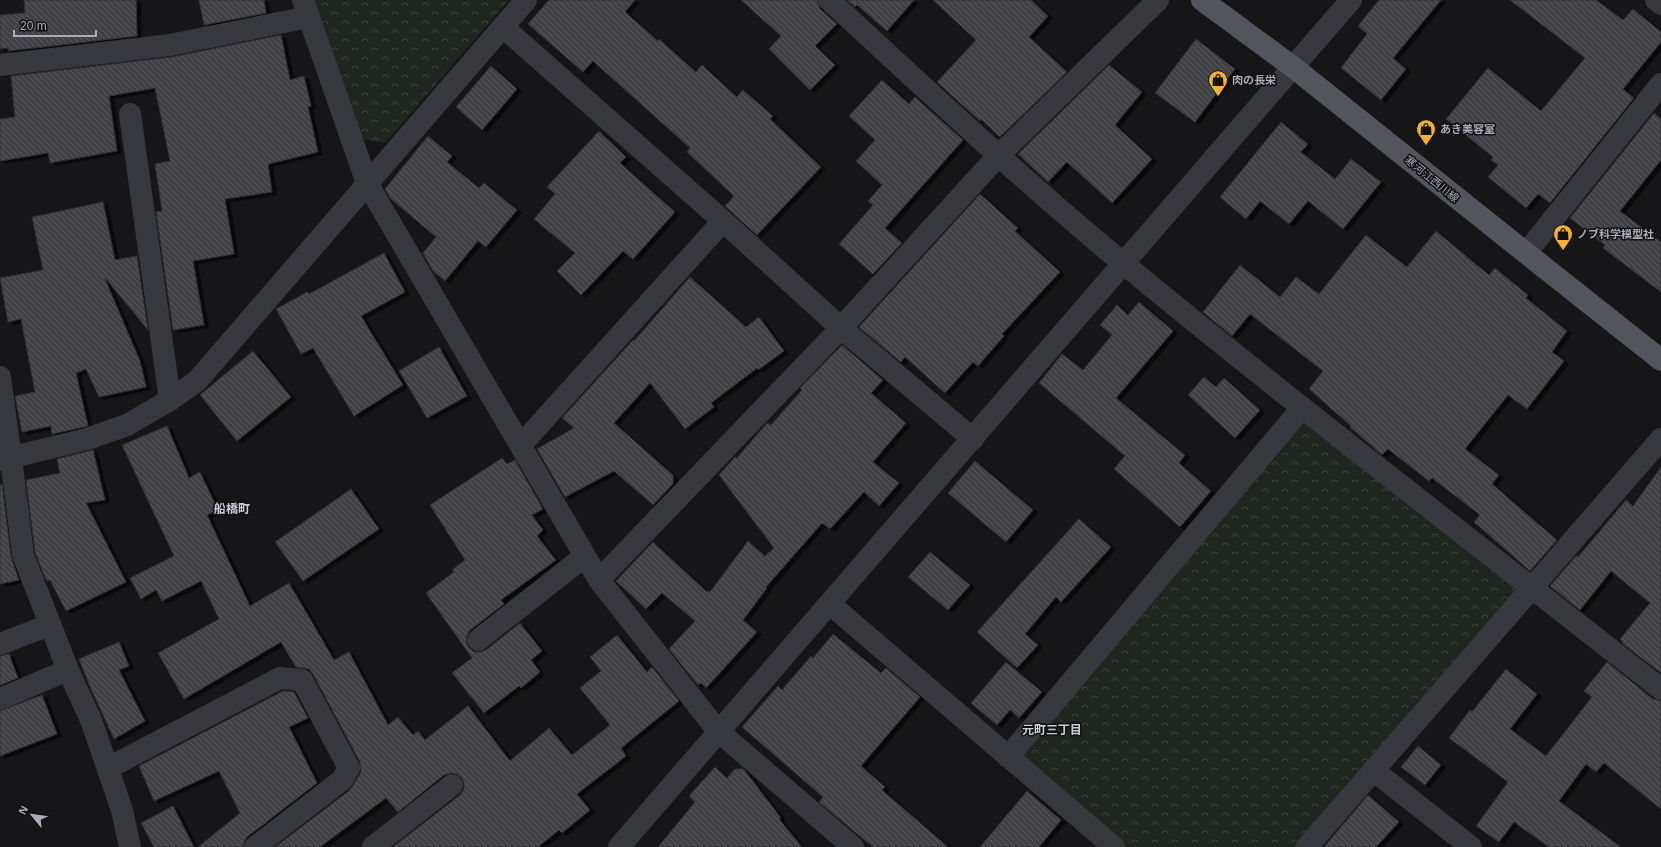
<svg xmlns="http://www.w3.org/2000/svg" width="1661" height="847" font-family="Arial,'Noto Sans JP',sans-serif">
<defs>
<pattern id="park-crowns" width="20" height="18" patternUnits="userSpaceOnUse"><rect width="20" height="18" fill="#1e261f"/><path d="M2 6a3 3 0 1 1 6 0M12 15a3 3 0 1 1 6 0" fill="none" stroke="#3c433d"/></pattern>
<pattern id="building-back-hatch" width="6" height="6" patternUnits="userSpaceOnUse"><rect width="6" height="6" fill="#404145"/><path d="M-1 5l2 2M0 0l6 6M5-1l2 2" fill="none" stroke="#595a5e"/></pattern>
<filter id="shadow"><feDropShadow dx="4.5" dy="2.5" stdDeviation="0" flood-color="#0009"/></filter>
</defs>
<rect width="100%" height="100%" fill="#161618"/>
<path fill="url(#park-crowns)" d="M 313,0 L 509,0 L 385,143 L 363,139 Z
M 1302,408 L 1532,587 L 1307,847 L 1114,847 L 1008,757 Z"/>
<path fill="url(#building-back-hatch)" stroke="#303034" filter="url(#shadow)" d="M 24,0 L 136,0 L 137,36 L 8,51 L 8,48 L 0,49 L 0,15 L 25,13 Z
M 199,0 L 264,0 L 266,13 L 204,25 Z
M 549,0 L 635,0 L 625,12 L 658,41 L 659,39 L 696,72 L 702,65 L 737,97 L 743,90 L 773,116 L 770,119 L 821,167 L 757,235 L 725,206 L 734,196 L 687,152 L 690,148 L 593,61 L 583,72 L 528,24 Z
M 741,0 L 817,0 L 820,9 L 837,24 L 815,46 L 835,65 L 810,90 L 769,49 L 781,36 Z
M 847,0 L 914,0 L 887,31 L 857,5 L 855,7 Z
M 933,0 L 1031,0 L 1048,16 L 1029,37 L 1067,72 L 1000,137 L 981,119 L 980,121 L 937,82 L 976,40 Z
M 1379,0 L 1441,0 L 1393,58 L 1406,69 L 1381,100 L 1341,68 L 1367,34 L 1358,26 Z
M 1510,0 L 1596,0 L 1623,20 L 1633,9 L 1661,32 L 1661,42 L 1623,89 L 1634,98 L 1550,203 L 1538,194 L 1526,208 L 1488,177 L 1498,165 L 1491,160 L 1493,157 L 1446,119 L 1488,68 L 1541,111 L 1585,58 Z
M 281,35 L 290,80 L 304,76 L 311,106 L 308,107 L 318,152 L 268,164 L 272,192 L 225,199 L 234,254 L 193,261 L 204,325 L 173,330 L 156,212 L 162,211 L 155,164 L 170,161 L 155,88 L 109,96 L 117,151 L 50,163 L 48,153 L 0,161 L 0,119 L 15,117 L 11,76 L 172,57 Z
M 1196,39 L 1235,69 L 1195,122 L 1155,93 Z
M 1109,65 L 1142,92 L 1115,125 L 1152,159 L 1112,203 L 1067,162 L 1048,182 L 1018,154 Z
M 491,66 L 517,89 L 482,130 L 456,107 Z
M 882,80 L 909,104 L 915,97 L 963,140 L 885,228 L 902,243 L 873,274 L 839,244 L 873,205 L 868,201 L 882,185 L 856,161 L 875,140 L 849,116 Z
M 1654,113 L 1661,119 L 1661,160 L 1620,211 L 1661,242 L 1661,292 L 1603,248 L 1605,245 L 1570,218 Z
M 1281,122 L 1308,144 L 1301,152 L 1335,179 L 1351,159 L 1381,182 L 1343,229 L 1308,201 L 1289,224 L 1260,201 L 1246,219 L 1220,197 Z
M 599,131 L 626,157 L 620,163 L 675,212 L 633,259 L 623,251 L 581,295 L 557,271 L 575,253 L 534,219 L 555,194 L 547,187 Z
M 428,136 L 452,156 L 447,162 L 479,188 L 484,183 L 517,210 L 486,247 L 478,241 L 445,281 L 433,271 L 423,253 L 436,237 L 391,199 L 385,189 Z
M 980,194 L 1018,228 L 1015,231 L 1060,272 L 1002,334 L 1004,336 L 978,366 L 973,362 L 945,393 L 905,357 L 901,362 L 859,327 Z
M 103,202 L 115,260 L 137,256 L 148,330 L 106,279 L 105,279 L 140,361 L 146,387 L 99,397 L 86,369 L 76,373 L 88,426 L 52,434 L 51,426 L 22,432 L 15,396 L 35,392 L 21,319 L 8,322 L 0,278 L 43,270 L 32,217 Z
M 1436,231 L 1489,275 L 1495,268 L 1528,295 L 1526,298 L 1567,331 L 1552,352 L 1564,361 L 1527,409 L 1508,395 L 1465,449 L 1499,475 L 1492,484 L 1557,540 L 1530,571 L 1474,522 L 1480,515 L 1432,478 L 1429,481 L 1388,449 L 1382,455 L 1350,427 L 1351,426 L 1309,389 L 1323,371 L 1250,314 L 1232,336 L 1203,312 L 1240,265 L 1280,297 L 1296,277 L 1319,294 L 1366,235 L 1407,267 Z
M 384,253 L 405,292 L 361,316 L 403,385 L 354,416 L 313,348 L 301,354 L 276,309 L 307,292 L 309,294 Z
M 690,277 L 746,327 L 759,317 L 784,351 L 758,370 L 757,368 L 711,403 L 714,407 L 685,429 L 650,383 L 614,423 L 673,475 L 673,484 L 653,505 L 614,471 L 565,497 L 537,449 L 574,428 L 562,418 L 633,340 L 634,341 Z
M 1139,302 L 1173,331 L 1116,398 L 1185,455 L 1179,463 L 1211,491 L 1180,527 L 1114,469 L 1125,456 L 1039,383 L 1062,354 L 1083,370 L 1112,335 L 1100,325 L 1117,305 L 1128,315 Z
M 842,345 L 883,380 L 871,393 L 906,423 L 873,462 L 899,483 L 879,506 L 864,492 L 830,529 L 822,523 L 766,587 L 767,588 L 743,620 L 757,632 L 706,688 L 701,683 L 698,685 L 669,649 L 695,621 L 662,593 L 646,609 L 616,581 L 653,542 L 707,592 L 708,591 L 710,592 L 748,541 L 765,556 L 774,548 L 719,475 L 735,457 L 737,458 L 767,423 L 771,425 L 802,390 L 800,388 Z
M 439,347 L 467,396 L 427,418 L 399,371 Z
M 253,351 L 291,397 L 237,441 L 200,395 Z
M 1204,377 L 1216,387 L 1224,378 L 1260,410 L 1235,438 L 1188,395 Z
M 167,426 L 189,478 L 200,472 L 218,510 L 207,515 L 250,606 L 289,583 L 334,660 L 349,652 L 388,725 L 398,717 L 413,735 L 418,731 L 425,740 L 468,706 L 510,761 L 549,728 L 572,755 L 610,725 L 580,688 L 601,671 L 590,657 L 617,635 L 647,672 L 652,667 L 679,701 L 621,748 L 626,756 L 577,794 L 590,810 L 562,833 L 559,830 L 538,847 L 393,847 L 460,795 L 464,789 L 464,783 L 462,778 L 457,774 L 451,773 L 444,775 L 398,812 L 386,798 L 320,847 L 275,847 L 350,790 L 361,772 L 360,762 L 313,674 L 309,669 L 296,667 L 281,642 L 184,699 L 158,653 L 219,619 L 201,581 L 162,601 L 156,590 L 141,599 L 130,578 L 174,556 L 122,445 Z
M 93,450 L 105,500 L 86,503 L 126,582 L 66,611 L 50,580 L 47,581 L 44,575 L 35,552 L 26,480 L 60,473 L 57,459 Z
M 502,458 L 507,464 L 515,460 L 543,509 L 532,515 L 543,530 L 537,536 L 556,560 L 501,600 L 504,604 L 470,630 L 467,635 L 466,641 L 468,647 L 474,652 L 480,652 L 486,650 L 520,623 L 542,651 L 531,660 L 540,672 L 521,688 L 519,686 L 484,713 L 452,673 L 472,658 L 426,593 L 454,572 L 452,570 L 465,560 L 430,505 Z
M 975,461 L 1033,510 L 1006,542 L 948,493 Z
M 1661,467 L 1661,673 L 1622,643 L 1623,642 L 1620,639 L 1650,603 L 1611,571 L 1580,610 L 1550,586 L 1576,556 L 1578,557 L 1626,500 L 1633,506 Z
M 2,484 L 11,557 L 19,580 L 0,584 L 0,485 Z
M 351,489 L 379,529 L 303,581 L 275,542 Z
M 1079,519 L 1111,547 L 1061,602 L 1056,597 L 1025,634 L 1038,645 L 1017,668 L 977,632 Z
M 930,552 L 970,585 L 948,610 L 908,577 Z
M 833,634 L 881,673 L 886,668 L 920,697 L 861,766 L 885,787 L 882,790 L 948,847 L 873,847 L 819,802 L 823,797 L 742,727 L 778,686 L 782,690 L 811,656 L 813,658 Z
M 119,642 L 129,666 L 119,670 L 145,721 L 114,739 L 91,689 L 79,659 Z
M 9,654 L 18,678 L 0,685 L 0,656 Z
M 1006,662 L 1042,692 L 1019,718 L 1010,710 L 997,725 L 971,703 Z
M 1607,662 L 1653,699 L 1661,701 L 1661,809 L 1604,763 L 1596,772 L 1586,764 L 1559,801 L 1621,847 L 1549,847 L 1514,822 L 1499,842 L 1476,826 L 1508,782 L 1449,738 L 1470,710 L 1472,712 L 1506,669 L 1537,694 L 1510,729 L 1546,756 L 1592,697 L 1584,691 Z
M 283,691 L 294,692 L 308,718 L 289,727 L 317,783 L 247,837 L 244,842 L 243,847 L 198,847 L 240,813 L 219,771 L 154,801 L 139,766 Z
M 42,695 L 57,734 L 0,756 L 0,711 Z
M 1418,746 L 1441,765 L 1425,785 L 1401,767 Z
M 715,767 L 727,778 L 735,769 L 743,769 L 746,772 L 781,818 L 779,819 L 802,847 L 658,847 L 695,802 L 689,796 Z
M 1027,791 L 1061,820 L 1039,847 L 980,847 Z
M 1368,795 L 1399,822 L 1376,847 L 1324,847 Z
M 173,806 L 194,847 L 154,847 L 141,823 Z"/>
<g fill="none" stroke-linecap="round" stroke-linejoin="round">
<path stroke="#37383d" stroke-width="22" d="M 303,0 L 367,183 L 599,580 L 718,731 L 853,847
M 829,0 C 926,89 1022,180 1124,264 C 1300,409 1482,548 1661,689
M 1656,0 L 1661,4
M 503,27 L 723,221 L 841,328 L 973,439
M 0,65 L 170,45 L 309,17
M 130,114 L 170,400
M 1526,253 L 1661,84
M 0,377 L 11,458 L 23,555 L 68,670 L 91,720 L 122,810 L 130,847
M 521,445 L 723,221
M 0,460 L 87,439 L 127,425 L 170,400 L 197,381 L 526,0
M 599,580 L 841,328 L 998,156 L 1158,0
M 830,604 L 1114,847
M 478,640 L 585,556
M 0,644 L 49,625
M 0,699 L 68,670
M 1008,757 L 1302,408
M 108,768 L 280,678 L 302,680 L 349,768 L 342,780 L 255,847
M 1373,770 L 1471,847
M 373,847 L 452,785
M 619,847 L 1351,0
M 1307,847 L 1661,439"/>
<path stroke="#53555c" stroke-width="22" d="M 1202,0 L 1293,67 L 1526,253 L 1661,360"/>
</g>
<defs>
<g id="shop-pin" transform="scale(1)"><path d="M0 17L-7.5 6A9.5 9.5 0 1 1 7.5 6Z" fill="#f2b134" stroke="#111113"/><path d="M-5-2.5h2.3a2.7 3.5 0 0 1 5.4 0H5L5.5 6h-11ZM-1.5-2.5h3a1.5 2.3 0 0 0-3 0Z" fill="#111"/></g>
</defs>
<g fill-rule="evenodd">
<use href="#shop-pin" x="1218" y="80"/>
<use href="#shop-pin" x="1426" y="129"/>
<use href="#shop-pin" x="1563" y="234"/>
</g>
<g text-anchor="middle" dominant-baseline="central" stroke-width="3" stroke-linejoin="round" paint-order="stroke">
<g font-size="11" font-weight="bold" fill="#a8adb8" stroke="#111113" text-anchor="start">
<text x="1232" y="80">肉の長栄</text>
<text x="1440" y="129">あき美容室</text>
<text x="1577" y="234">ノブ科学模型社</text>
</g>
<g font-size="11" fill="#a8adb8" stroke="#111113">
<text transform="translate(1432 179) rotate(39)">寒河江西川線</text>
</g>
<g font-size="12" font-weight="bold" fill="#c9ccd4" stroke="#111113">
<text x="232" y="509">船橋町</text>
<text x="1052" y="730">元町三丁目</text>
</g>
</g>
<g transform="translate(32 815) rotate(299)" stroke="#111113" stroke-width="3" paint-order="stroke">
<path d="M0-3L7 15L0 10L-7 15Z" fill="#a8adb8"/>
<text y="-6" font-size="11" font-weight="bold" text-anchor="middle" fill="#a8adb8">N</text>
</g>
<path d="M14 30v6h82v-6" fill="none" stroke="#a8adb8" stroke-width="2"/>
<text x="20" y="30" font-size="12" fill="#a8adb8" stroke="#111113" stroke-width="3" paint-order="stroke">20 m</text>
</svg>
